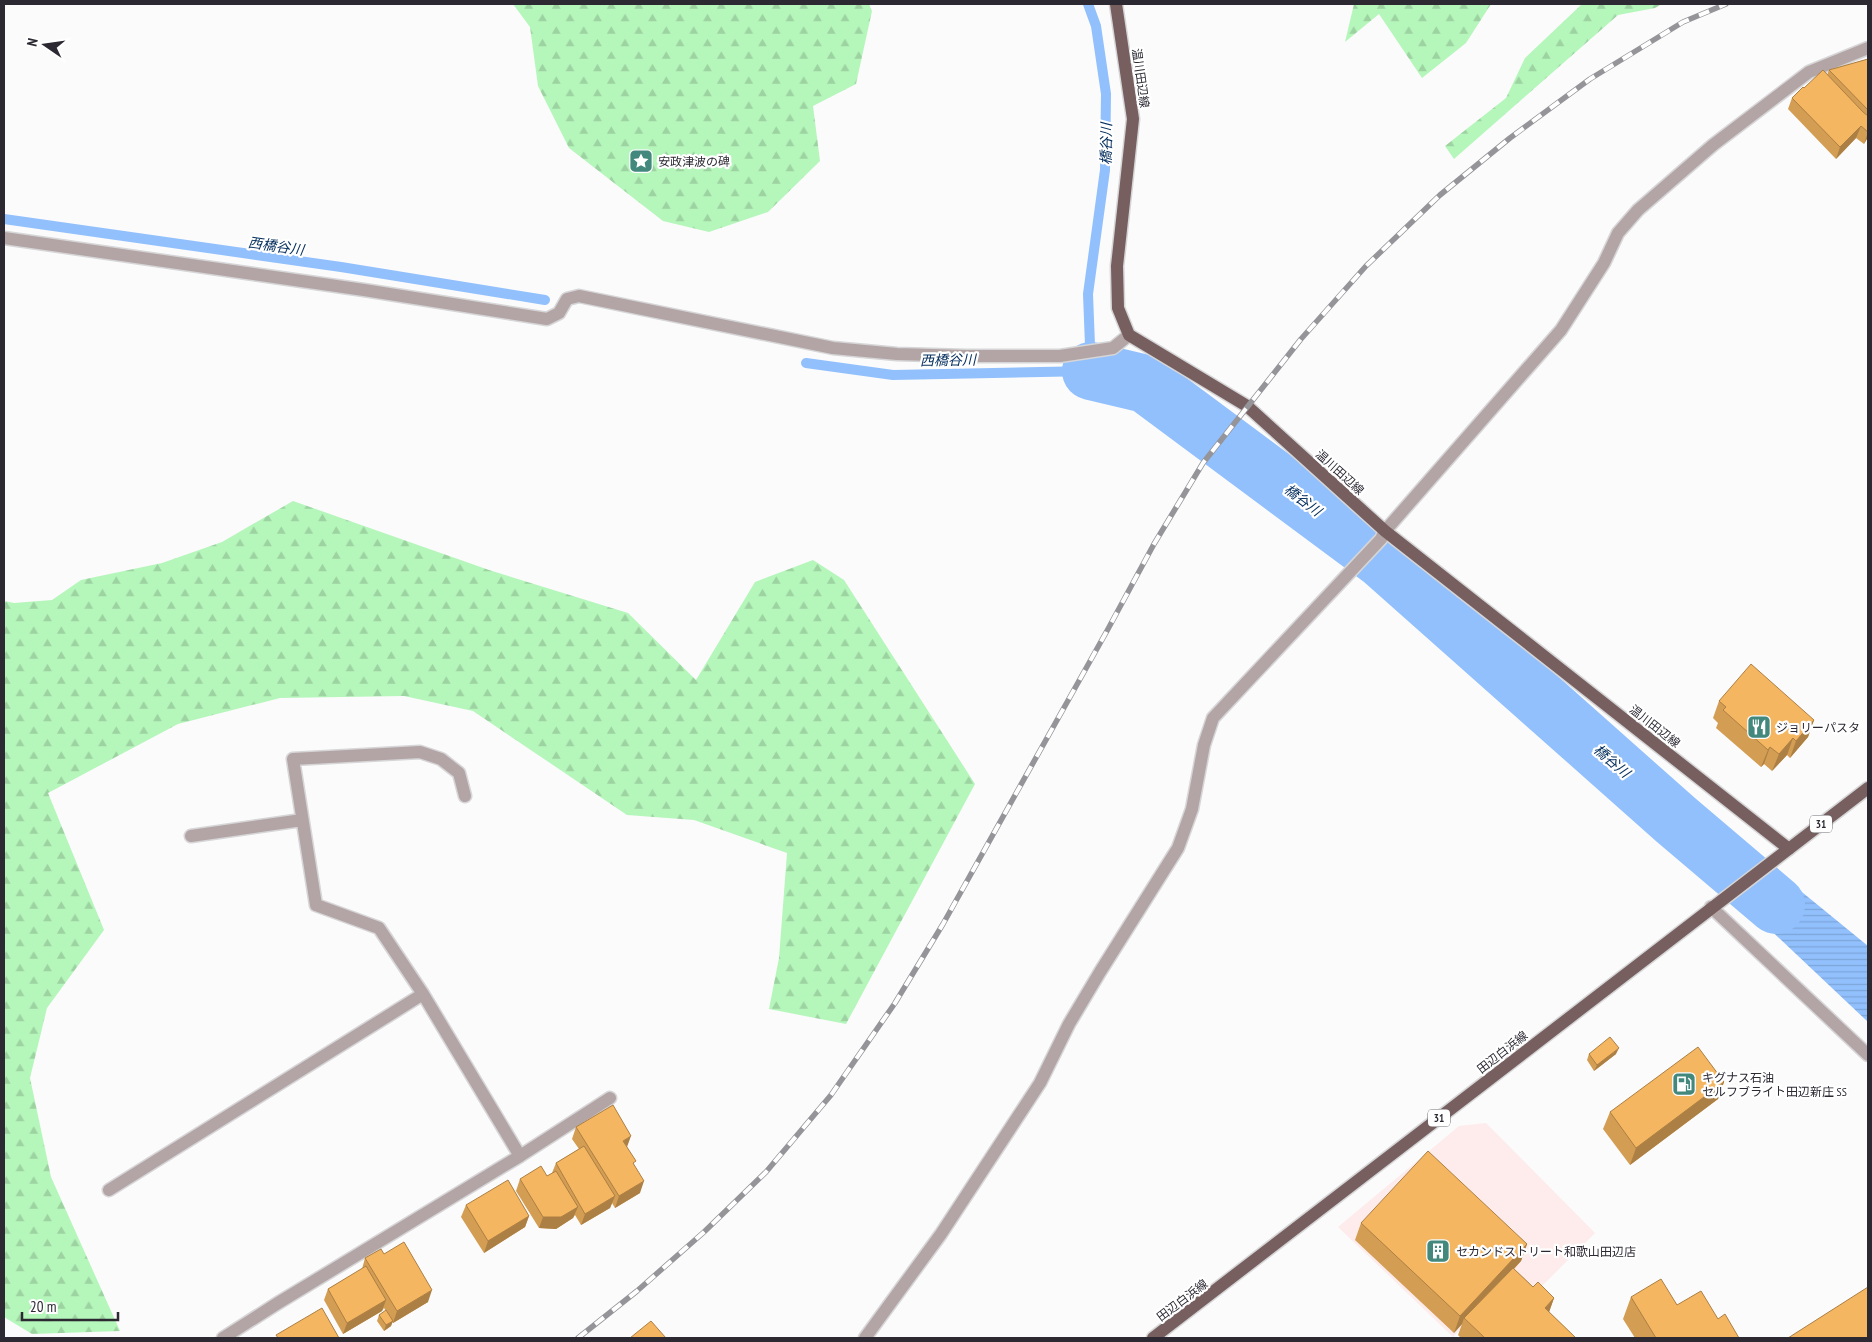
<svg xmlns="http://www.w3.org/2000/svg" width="1872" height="1342" font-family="'PT Sans Narrow','Noto Sans JP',sans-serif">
<defs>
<pattern id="forest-firs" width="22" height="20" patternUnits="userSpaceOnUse" patternTransform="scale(1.25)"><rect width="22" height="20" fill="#b5f6bb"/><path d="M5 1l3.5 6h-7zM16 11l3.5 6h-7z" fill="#9cd3a1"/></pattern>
<pattern id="water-rules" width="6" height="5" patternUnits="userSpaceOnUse" patternTransform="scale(1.25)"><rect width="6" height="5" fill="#91c0fd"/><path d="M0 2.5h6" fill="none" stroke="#7da5d9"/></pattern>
</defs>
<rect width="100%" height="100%" fill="#fbfbfb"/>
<path fill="#fdeceb" d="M 1486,1123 L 1595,1233 L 1528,1300 L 1508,1280 L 1453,1337 L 1338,1227 L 1459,1126 Z"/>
<path fill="url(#forest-firs)" d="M 513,4 L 869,4 L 872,11 L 856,84 L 813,106 L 820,161 L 768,212 L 709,232 L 663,221 L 569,148 L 538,86 L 530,27 Z
M 1354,4 L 1491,4 L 1466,43 L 1422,78 L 1379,14 L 1345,42 Z
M 1582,4 L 1662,4 L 1655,8 L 1618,15 L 1454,159 L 1445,146 L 1506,98 L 1525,58 Z
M 293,501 L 489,570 L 628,613 L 696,680 L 755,582 L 813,560 L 844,580 L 975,784 L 846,1024 L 769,1009 L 779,958 L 787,853 L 694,820 L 627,815 L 473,711 L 404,696 L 280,698 L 178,724 L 48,793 L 104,930 L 47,1008 L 30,1078 L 51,1177 L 120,1331 L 32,1334 L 4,1317 L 4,601 L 14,603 L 52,600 L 81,580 L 162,563 L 222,542 Z"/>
<path fill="url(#water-rules)" d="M 1797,888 L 1868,946 L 1868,1022 L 1760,920 Z"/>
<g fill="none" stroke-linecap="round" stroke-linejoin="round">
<path stroke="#91c0fd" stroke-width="10" d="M 4,219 L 341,267 L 545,300
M 806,363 L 893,375 L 1091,371 L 1088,294 L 1105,170 L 1106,94 L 1096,26 L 1088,4"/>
<path stroke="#91c0fd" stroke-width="58" d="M 1091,371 L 1146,384 L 1383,560 L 1676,820 L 1776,905"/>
<g stroke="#d6d5d7" stroke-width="15">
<path id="minor" d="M 4,238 L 364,290 L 547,319 L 559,313 L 567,299 L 579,296 L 833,348 L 897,354 L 966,356 L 1060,356 L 1113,348 L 1129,335
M 191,836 L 302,820
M 1711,907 L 1868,1055
M 423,994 L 379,928 L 316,905 L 293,759 L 420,752 L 441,759 L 459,773 L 465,796
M 520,1156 L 610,1098
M 109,1190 L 423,994 L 520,1156 L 278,1303 L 223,1338
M 865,1338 L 941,1234 L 1040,1083 L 1069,1024 L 1100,972 L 1178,848 L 1192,809 L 1204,745 L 1213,718 L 1381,539 L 1385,531 L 1561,330 L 1604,263 L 1618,233 L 1638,210 L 1713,145 L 1809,72 L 1868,48"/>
</g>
<g stroke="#d6d5d7" stroke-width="15">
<path id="major" d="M 1116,4 L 1133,119 L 1117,266 L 1118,308 L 1129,335 L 1247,406 L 1385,531 L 1789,849
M 1153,1338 L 1868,788"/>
</g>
<use href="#minor" stroke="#b3a5a5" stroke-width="12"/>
<use href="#major" stroke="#775f5f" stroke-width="12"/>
<g stroke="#959499" stroke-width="5.5">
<path id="rail" d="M 578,1338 L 637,1291 L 704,1232 L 766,1172 L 831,1095 L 895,1003 L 943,924 L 1108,629 L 1154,544 L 1203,463 L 1301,339 L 1366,266 L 1440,195 L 1510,138 L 1590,79 L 1683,22 L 1726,4"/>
</g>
<use href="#rail" stroke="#fff" stroke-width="4" stroke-dasharray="11" stroke-linecap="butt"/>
</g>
<path fill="#d39d53" d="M 1868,59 L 1868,137 L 1864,144 L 1856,138 L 1836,159 L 1788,109 L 1792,98 L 1804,88 L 1827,75 L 1829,70 Z
M 1719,701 L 1814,720 L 1808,737 L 1790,758 L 1787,755 L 1772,771 L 1764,764 L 1761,767 L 1716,728 L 1718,723 L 1713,718 Z
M 1589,1054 L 1616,1054 L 1594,1071 L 1587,1060 Z
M 1724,1082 L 1718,1099 L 1630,1165 L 1603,1129 L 1610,1112 Z
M 576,1127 L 627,1147 L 634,1165 L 640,1193 L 615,1208 L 612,1203 L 610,1208 L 581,1225 L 575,1215 L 573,1218 L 556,1229 L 539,1228 L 516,1191 L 520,1179 L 547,1176 L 552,1173 L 556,1163 L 579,1149 L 572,1139 Z
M 466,1205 L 529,1216 L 525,1227 L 484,1253 L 461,1217 Z
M 1361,1223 L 1527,1244 L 1521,1261 L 1514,1269 L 1533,1287 L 1554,1298 L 1549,1312 L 1576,1338 L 1461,1338 L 1458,1335 L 1462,1324 L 1454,1333 L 1355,1240 Z
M 384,1254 L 428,1302 L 393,1323 L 392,1322 L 391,1326 L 384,1331 L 377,1321 L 379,1315 L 386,1311 L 384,1308 L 382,1311 L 343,1334 L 324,1300 L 328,1289 L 362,1269 L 365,1258 Z
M 1631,1297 L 1677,1305 L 1718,1319 L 1739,1338 L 1635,1338 L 1623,1319 Z"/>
<path fill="#ac7f44" d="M 1861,126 L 1856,138 L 1836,159 L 1840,147 Z
M 1868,132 L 1868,137 L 1864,144 Z
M 1814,720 L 1808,737 L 1790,758 L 1796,741 Z
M 1793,738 L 1787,755 L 1772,771 L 1779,754 Z
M 1770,747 L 1764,764 L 1761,767 L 1768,750 Z
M 1619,1048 L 1616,1054 L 1594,1071 L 1597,1065 Z
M 1724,1082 L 1718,1099 L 1630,1165 L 1636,1148 Z
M 631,1136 L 627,1147 L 623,1141 Z
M 644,1181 L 640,1193 L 615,1208 L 619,1196 Z
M 615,1196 L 610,1208 L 581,1225 L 585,1214 Z
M 578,1207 L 573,1218 L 556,1229 L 539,1228 L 543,1217 Z
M 529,1216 L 525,1227 L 484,1253 L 488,1241 Z
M 1527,1244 L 1521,1261 L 1466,1320 L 1464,1318 L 1462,1324 L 1454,1333 L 1460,1316 Z
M 432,1290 L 428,1302 L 393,1323 L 397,1311 Z
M 1554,1298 L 1548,1315 L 1545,1308 Z
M 386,1300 L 382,1311 L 343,1334 L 347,1323 Z
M 393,1321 L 391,1326 L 384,1331 L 386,1325 Z"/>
<path fill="#f5b661" stroke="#ac7f44" d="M 1868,59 L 1868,110 L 1829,70 Z
M 1823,70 L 1863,112 L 1868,116 L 1868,132 L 1861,126 L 1840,147 L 1792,98 L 1803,87 L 1804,88 Z
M 1751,664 L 1814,720 L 1796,741 L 1793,738 L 1779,754 L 1770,747 L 1768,750 L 1723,710 L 1726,707 L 1719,701 Z
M 1610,1037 L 1619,1048 L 1597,1065 L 1589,1054 Z
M 1698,1047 L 1724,1082 L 1636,1148 L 1610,1112 Z
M 613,1105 L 631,1136 L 623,1141 L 636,1161 L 633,1163 L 644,1181 L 619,1196 L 576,1127 Z
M 584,1146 L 615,1196 L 585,1214 L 556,1163 Z
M 1428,1151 L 1527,1244 L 1460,1316 L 1361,1223 Z
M 541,1166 L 547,1176 L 556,1171 L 578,1207 L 561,1217 L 543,1217 L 520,1179 Z
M 508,1180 L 529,1216 L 488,1241 L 466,1205 Z
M 404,1242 L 432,1290 L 397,1311 L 365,1258 L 381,1249 L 384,1254 Z
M 366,1266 L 386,1300 L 347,1323 L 328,1289 Z
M 1513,1268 L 1533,1287 L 1538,1282 L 1554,1298 L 1545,1308 L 1576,1338 L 1485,1338 L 1464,1318 Z
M 1661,1279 L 1677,1305 L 1701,1291 L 1718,1319 L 1725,1314 L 1739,1338 L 1656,1338 L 1631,1297 Z
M 1868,1287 L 1868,1338 L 1788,1338 Z
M 322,1308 L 339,1338 L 278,1338 L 276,1335 Z
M 386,1310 L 393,1321 L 386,1325 L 379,1315 Z
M 651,1321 L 666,1338 L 630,1338 Z"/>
<defs>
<g id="sight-square" transform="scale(1.25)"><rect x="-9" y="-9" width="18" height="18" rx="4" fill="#43887d" stroke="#fff"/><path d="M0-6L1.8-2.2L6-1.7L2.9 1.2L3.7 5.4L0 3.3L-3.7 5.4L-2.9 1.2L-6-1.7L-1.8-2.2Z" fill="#fff"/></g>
<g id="restaurant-square" transform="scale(1.25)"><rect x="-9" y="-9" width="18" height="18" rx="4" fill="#43887d" stroke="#fff"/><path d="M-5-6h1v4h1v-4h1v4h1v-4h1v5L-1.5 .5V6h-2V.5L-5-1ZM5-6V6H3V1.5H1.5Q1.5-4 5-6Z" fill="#fff"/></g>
<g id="fuel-square" transform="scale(1.25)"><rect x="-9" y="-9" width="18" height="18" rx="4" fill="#43887d" stroke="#fff"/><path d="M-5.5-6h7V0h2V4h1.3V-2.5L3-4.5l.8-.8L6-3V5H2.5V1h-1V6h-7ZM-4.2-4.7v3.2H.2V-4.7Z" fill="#fff"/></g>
<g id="building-square" transform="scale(1.25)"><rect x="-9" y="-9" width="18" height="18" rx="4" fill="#43887d" stroke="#fff"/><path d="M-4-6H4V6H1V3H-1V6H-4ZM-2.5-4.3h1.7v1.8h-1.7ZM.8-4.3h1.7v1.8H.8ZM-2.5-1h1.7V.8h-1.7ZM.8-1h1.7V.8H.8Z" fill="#fff"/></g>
</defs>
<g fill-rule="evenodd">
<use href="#sight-square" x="641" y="161"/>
<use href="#restaurant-square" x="1759" y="727"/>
<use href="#fuel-square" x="1684" y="1084"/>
<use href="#building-square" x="1438" y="1251"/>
</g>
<g text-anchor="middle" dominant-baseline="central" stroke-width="4.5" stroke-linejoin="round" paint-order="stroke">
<g fill="#fff" stroke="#6b6970" stroke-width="1">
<rect x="1810" y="815.5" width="22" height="17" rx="4"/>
<rect x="1428" y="1109.5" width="22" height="17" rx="4"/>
</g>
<g font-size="11" font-weight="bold" fill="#2c2933">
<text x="1821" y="824">31</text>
<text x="1439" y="1118">31</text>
</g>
<g font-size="12" fill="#2c2933" stroke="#fff">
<text transform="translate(1141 78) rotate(82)">温川田辺線</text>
<text transform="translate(1340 472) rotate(42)">温川田辺線</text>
<text transform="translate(1655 726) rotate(38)">温川田辺線</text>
<text transform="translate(1502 1052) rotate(-38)">田辺白浜線</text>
<text transform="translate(1182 1300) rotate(-37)">田辺白浜線</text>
</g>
<g font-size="12" fill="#2c2933" stroke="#fff" text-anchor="start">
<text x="658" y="161">安政津波の碑</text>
<text x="1776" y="727">ジョリーパスタ</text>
<text x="1702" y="1077">キグナス石油<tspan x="1702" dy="14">セルフブライト田辺新庄 SS</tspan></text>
<text x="1456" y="1251">セカンドストリート和歌山田辺店</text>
</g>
<g font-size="14" font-style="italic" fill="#093260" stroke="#fff">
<text transform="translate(1106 144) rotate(-89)">橋谷川</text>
<text transform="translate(276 246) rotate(8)">西橋谷川</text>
<text transform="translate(948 360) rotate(-1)">西橋谷川</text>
<text transform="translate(1303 500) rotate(37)">橋谷川</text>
<text transform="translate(1612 761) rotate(41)">橋谷川</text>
</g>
</g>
<rect width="1872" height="1342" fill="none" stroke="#2c2933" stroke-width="10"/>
<g transform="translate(45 45) rotate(283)" stroke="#ffffff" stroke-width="4" paint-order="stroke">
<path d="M0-4L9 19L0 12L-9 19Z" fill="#2c2933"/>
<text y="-8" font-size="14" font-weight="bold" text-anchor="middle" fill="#2c2933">N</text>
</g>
<path d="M22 1312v8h96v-8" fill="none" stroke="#2c2933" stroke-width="2.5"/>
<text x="30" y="1312" font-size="15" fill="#2c2933" stroke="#ffffff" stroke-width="4" paint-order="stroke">20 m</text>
</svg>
